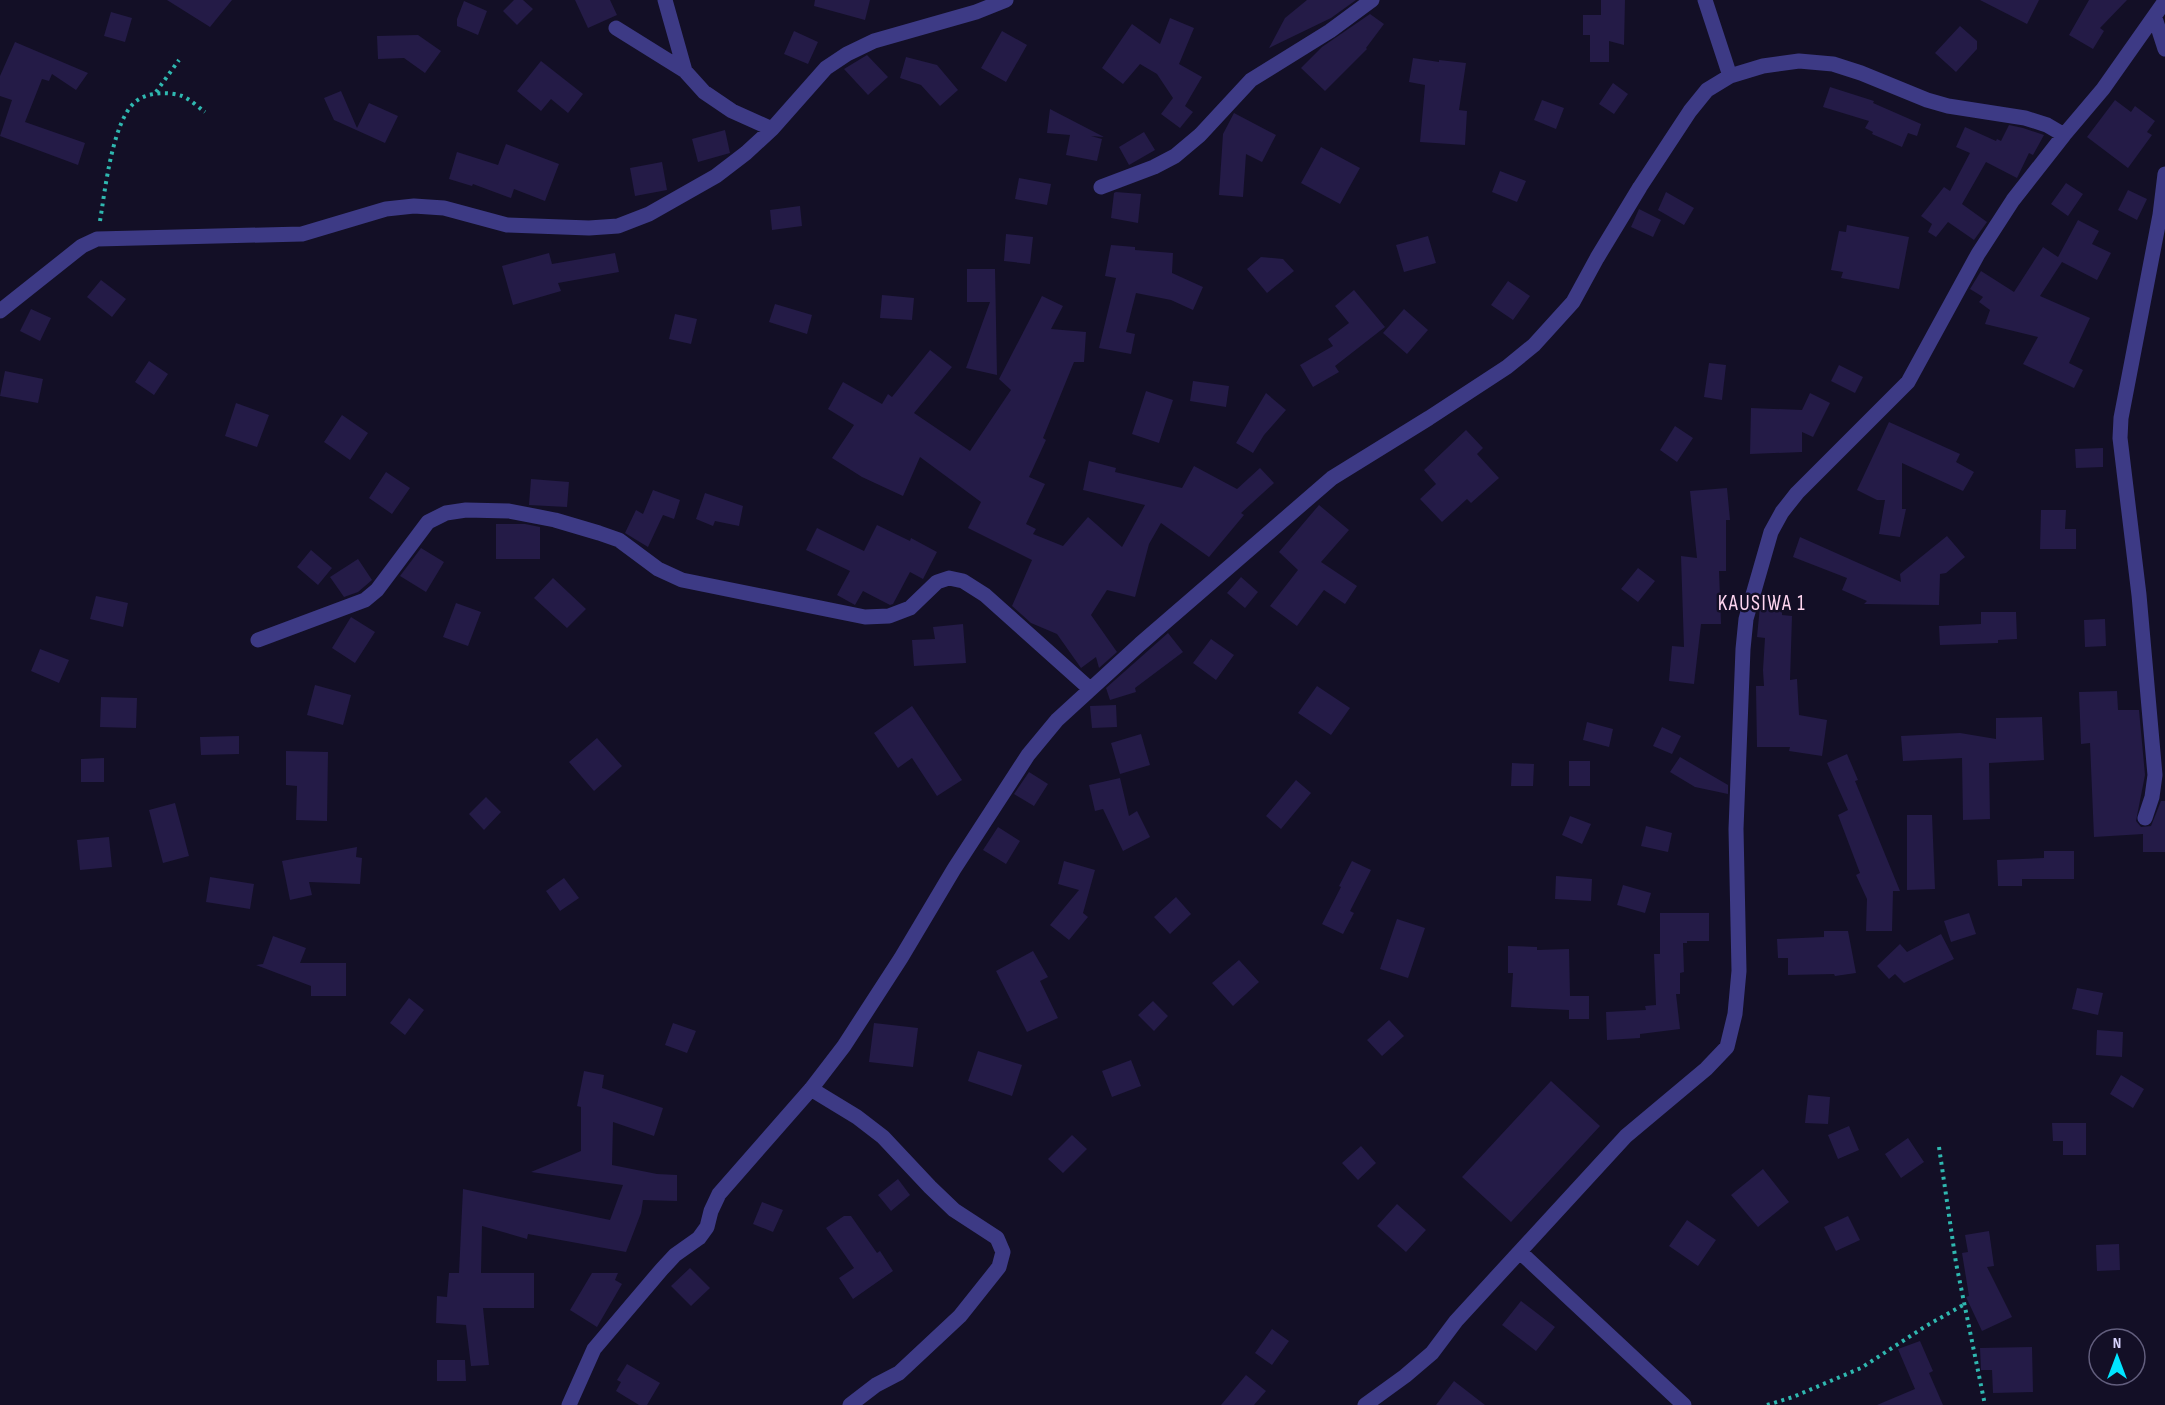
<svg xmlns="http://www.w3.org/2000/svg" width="2165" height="1405" font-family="'Sofia Sans Condensed',sans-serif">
<rect width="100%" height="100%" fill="#130f26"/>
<path fill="#241b47" d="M 167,0 L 232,0 L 210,27 Z
M 514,0 L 523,0 L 533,9 L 517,25 L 503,11 Z
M 575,0 L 610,0 L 617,15 L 588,28 Z
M 815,0 L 870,0 L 865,20 L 814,6 Z
M 1307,0 L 1356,0 L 1331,18 L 1269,48 L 1285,18 Z
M 1601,0 L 1625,0 L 1624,45 L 1609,41 L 1609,62 L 1590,62 L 1590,35 L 1583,35 L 1583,15 L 1601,15 Z
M 1980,0 L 2039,0 L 2027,24 Z
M 2089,0 L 2127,0 L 2100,28 L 2104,31 L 2093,49 L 2069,35 Z
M 464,1 L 487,11 L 478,35 L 457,26 L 457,19 Z
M 111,12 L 132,18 L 125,42 L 104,36 Z
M 1370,14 L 1384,24 L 1366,48 L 1367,49 L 1325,91 L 1301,68 L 1322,47 Z
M 1170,18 L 1194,28 L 1179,64 L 1202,77 L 1185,106 L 1193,112 L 1180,128 L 1161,114 L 1173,98 L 1157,74 L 1140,64 L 1123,84 L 1102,68 L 1132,24 L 1160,44 Z
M 1960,26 L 1977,41 L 1977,49 L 1956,72 L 1935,53 Z
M 794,31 L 818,42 L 808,64 L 784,54 Z
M 1002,31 L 1027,45 L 1006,82 L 981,68 Z
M 418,35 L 441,51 L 425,73 L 404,58 L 378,59 L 377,36 Z
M 15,42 L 88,73 L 76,90 L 52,74 L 49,81 L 42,79 L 25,122 L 85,143 L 78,165 L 0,136 L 12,100 L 0,96 L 0,76 Z
M 867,55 L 888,77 L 868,95 L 844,69 Z
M 906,57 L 937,65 L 958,90 L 940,106 L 921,85 L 900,78 Z
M 1413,58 L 1439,62 L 1439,60 L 1466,63 L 1459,110 L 1467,111 L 1465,145 L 1420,142 L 1425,85 L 1409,82 Z
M 541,61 L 583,94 L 568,113 L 551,99 L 541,111 L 517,91 Z
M 1613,83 L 1628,94 L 1614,114 L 1599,104 Z
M 1830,87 L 1874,101 L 1873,103 L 1921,124 L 1917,136 L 1908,133 L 1902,147 L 1872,134 L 1873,132 L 1865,128 L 1869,121 L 1823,107 Z
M 341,91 L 357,128 L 369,103 L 398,116 L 385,143 L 334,120 L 324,98 Z
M 1542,100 L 1564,108 L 1556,129 L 1534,120 Z
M 2115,100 L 2131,112 L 2135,106 L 2155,121 L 2147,132 L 2152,135 L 2128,168 L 2087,137 Z
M 1050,109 L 1104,137 L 1091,136 L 1102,139 L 1097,161 L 1066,155 L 1070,135 L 1047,133 Z
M 1234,113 L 1276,135 L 1262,162 L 1246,154 L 1243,197 L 1219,195 L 1223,134 Z
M 2009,125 L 2023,128 L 2044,135 L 2033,155 L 2029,153 L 2017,178 L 1986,162 L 1962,204 L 1987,222 L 1974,240 L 1948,222 L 1936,237 L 1928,232 L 1932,224 L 1921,216 L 1944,187 L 1950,191 L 1970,153 L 1956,147 L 1965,127 L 1996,141 L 1997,139 L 2001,141 Z
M 725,130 L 730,153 L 698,162 L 692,139 Z
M 1144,132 L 1155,150 L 1129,165 L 1119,147 Z
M 506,144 L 559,164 L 545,201 L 514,189 L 511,198 L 473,184 L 472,186 L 449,179 L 457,152 L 498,165 Z
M 1321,147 L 1360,168 L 1340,204 L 1301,183 Z
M 662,162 L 667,190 L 635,196 L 630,168 Z
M 1500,171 L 1526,181 L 1517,202 L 1492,192 Z
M 1019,178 L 1051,184 L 1047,205 L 1015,199 Z
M 2066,183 L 2083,194 L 2068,216 L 2051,204 Z
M 2128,190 L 2147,199 L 2137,220 L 2118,210 Z
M 1116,192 L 1141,194 L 1138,223 L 1111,218 L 1114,193 Z
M 1666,192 L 1694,208 L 1684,225 L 1658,210 Z
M 800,206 L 802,226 L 772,230 L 770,210 Z
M 1639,209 L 1661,220 L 1653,237 L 1631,227 Z
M 2078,220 L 2099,231 L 2092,244 L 2111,253 L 2097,280 L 2062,262 L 2040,296 L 2090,318 L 2069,363 L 2083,370 L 2074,388 L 2023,364 L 2038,337 L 1985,324 L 1990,310 L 1979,302 L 1983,297 L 1970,289 L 1981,271 L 2014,292 L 2043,247 L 2058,257 Z
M 1847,225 L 1909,237 L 1899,289 L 1841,278 L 1843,272 L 1831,270 L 1839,231 L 1846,232 Z
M 1006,234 L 1033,237 L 1030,264 L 1004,261 Z
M 1428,236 L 1436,263 L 1404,272 L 1396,245 Z
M 1111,245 L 1135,247 L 1135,250 L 1173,253 L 1172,273 L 1203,287 L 1193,310 L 1171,300 L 1136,293 L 1126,332 L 1135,334 L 1131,354 L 1099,348 L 1116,278 L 1105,276 Z
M 549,253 L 552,264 L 615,253 L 619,272 L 558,283 L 561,291 L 513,305 L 502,266 Z
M 1261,257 L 1283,259 L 1294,271 L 1267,293 L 1247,269 Z
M 967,269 L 995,269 L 997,375 L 966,368 L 990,302 L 967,302 Z
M 101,280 L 126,299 L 112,317 L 87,297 Z
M 1508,281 L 1530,296 L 1513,320 L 1491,305 Z
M 1354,290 L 1385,327 L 1335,366 L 1339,372 L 1313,387 L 1300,365 L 1333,346 L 1328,339 L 1349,323 L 1335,306 Z
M 882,295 L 914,298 L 912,320 L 880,318 Z
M 1042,296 L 1063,306 L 1051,329 L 1086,332 L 1084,362 L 1074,362 L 1043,438 L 1046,440 L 1029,477 L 1045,484 L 1026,524 L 1036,529 L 1033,534 L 1063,546 L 1088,517 L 1122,547 L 1145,505 L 1083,490 L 1089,461 L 1116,468 L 1115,472 L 1182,488 L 1194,466 L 1237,489 L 1260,468 L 1274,483 L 1241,513 L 1244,515 L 1209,557 L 1161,523 L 1149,544 L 1135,597 L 1107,590 L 1091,615 L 1117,652 L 1099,668 L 1096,657 L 1081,668 L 1057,634 L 1031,623 L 1012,606 L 1032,560 L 968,528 L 981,502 L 920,457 L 903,496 L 862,477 L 832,458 L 854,425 L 828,409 L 843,382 L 882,404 L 888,394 L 892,397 L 930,350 L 952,367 L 914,413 L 970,451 L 1011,390 L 999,379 Z
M 775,304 L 812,315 L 807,334 L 769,322 Z
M 31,309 L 51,318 L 40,341 L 20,331 Z
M 1404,309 L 1428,330 L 1407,354 L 1383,333 Z
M 675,314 L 697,319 L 691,344 L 669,339 Z
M 149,361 L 168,374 L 154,395 L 135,382 Z
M 1709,363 L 1726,365 L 1722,400 L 1704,397 Z
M 1839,365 L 1863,377 L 1855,393 L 1831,381 Z
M 5,371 L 43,379 L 38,403 L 0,396 Z
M 1193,381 L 1229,386 L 1226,407 L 1190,401 Z
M 1146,391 L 1173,400 L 1159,443 L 1132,434 Z
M 1266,393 L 1286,410 L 1264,435 L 1253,453 L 1236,443 Z
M 1810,393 L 1830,403 L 1813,437 L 1802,432 L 1802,452 L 1750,454 L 1751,408 L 1802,410 Z
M 236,403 L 269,415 L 257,447 L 225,436 Z
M 342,415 L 368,433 L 350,460 L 324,442 Z
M 1889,422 L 1960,454 L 1956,462 L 1974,472 L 1963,491 L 1902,463 L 1902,509 L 1906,509 L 1900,537 L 1879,534 L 1885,500 L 1877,500 L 1857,490 Z
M 1675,426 L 1693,438 L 1677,462 L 1660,450 Z
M 1466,430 L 1483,448 L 1477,454 L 1499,478 L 1471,503 L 1467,499 L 1442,522 L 1420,499 L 1436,484 L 1424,470 Z
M 2103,448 L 2103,467 L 2076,468 L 2075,449 Z
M 386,472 L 410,488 L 392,514 L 369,498 Z
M 531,479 L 569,482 L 567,507 L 529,505 Z
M 1727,488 L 1730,520 L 1726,520 L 1726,571 L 1719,571 L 1721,624 L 1701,624 L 1694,684 L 1669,681 L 1672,646 L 1684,647 L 1681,556 L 1697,558 L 1690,491 Z
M 653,490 L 680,500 L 674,519 L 663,515 L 648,547 L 625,533 L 636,510 L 643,514 Z
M 705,493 L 743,506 L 739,526 L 715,521 L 713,526 L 696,519 Z
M 1319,505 L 1349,530 L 1321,562 L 1357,586 L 1345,604 L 1324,590 L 1297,626 L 1270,606 L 1298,570 L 1279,552 Z
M 2041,510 L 2066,510 L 2065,529 L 2076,529 L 2076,549 L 2040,549 Z
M 496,524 L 525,524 L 540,527 L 540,559 L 496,559 Z
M 877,525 L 910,541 L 911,538 L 937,552 L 923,579 L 910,572 L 893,604 L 890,605 L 863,591 L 855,605 L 837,595 L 850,571 L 806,550 L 817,528 L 864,551 Z
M 1947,536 L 1965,557 L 1946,573 L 1940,574 L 1939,605 L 1864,604 L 1867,601 L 1842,590 L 1847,578 L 1793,557 L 1800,537 L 1901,582 L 1900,574 Z
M 421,548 L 444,562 L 426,592 L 400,576 Z
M 311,550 L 332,568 L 318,585 L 297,567 Z
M 358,559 L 372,580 L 358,592 L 344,597 L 330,577 Z
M 1638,568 L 1655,581 L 1638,602 L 1621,589 Z
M 1241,577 L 1258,592 L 1245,608 L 1227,593 Z
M 553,578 L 586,609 L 567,628 L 534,598 Z
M 96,596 L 128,603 L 123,627 L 90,619 Z
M 456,603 L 481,612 L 468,646 L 443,637 Z
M 1760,606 L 1782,608 L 1782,615 L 1792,616 L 1790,680 L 1797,679 L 1799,715 L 1827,720 L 1822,756 L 1789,751 L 1790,747 L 1757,747 L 1756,686 L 1764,686 L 1763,670 L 1765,638 L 1757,637 Z
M 1981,612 L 2016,612 L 2017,639 L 1998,640 L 1998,643 L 1940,645 L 1939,626 L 1981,624 Z
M 351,617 L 375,632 L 355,663 L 332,648 Z
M 2105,619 L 2106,646 L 2085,647 L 2084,620 Z
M 963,624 L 966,663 L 914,666 L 912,640 L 935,639 L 933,627 Z
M 1168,633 L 1183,652 L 1135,688 L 1136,692 L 1110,700 L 1106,688 Z
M 1211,639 L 1234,655 L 1216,680 L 1193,663 Z
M 40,649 L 69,660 L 59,683 L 31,671 Z
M 315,685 L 351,695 L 343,725 L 307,715 Z
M 1317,686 L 1350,708 L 1331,735 L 1298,713 Z
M 2117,691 L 2118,710 L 2139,710 L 2145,775 L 2136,821 L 2141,827 L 2151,826 L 2161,801 L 2165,801 L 2165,852 L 2143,852 L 2143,834 L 2094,837 L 2090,743 L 2081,744 L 2079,692 Z
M 101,697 L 137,698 L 136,728 L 100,727 Z
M 1116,705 L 1117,727 L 1092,728 L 1090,706 Z
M 912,706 L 962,780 L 937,796 L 912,758 L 898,768 L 874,733 Z
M 2042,717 L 2044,760 L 1989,763 L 1990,819 L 1963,820 L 1962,758 L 1903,761 L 1901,736 L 1960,733 L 1996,739 L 1996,718 Z
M 1587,722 L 1613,729 L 1609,747 L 1583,740 Z
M 1662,727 L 1681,736 L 1672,754 L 1653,746 Z
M 1141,734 L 1150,765 L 1120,774 L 1111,743 Z
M 239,736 L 239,754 L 201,755 L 200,737 Z
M 597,738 L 622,766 L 594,791 L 569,762 Z
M 286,751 L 328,752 L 327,821 L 296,820 L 297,786 L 286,785 Z
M 1847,754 L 1858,780 L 1855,781 L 1900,891 L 1893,891 L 1892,931 L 1866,931 L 1867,899 L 1856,875 L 1860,873 L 1838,815 L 1848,810 L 1827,763 Z
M 1680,757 L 1728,785 L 1728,794 L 1695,787 L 1670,772 Z
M 104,758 L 104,782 L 81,782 L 81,759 Z
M 1569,761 L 1590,761 L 1590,786 L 1569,786 Z
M 1512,763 L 1534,764 L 1533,786 L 1511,786 Z
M 1029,772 L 1048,784 L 1034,806 L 1014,794 Z
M 1120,778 L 1129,816 L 1137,811 L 1150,837 L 1123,851 L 1103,809 L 1095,811 L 1089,785 Z
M 1296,780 L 1311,793 L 1281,829 L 1266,816 Z
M 486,797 L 501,812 L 484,830 L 469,814 Z
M 175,803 L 189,856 L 163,863 L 149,810 Z
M 1907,815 L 1932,815 L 1935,889 L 1907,890 Z
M 1570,816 L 1591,824 L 1582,844 L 1562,835 Z
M 1646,826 L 1672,833 L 1668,852 L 1641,846 Z
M 998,827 L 1020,841 L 1006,864 L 983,850 Z
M 109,837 L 112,867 L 80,870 L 77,840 Z
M 357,847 L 356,857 L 362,858 L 360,884 L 309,882 L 312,895 L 290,900 L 282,861 Z
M 2044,851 L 2074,851 L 2074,879 L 2022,879 L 2022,886 L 1998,886 L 1997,860 L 2044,858 Z
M 1064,861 L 1095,870 L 1083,913 L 1088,917 L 1069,940 L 1050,925 L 1079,890 L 1058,884 Z
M 1352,861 L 1371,870 L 1350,911 L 1354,913 L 1343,934 L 1322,924 L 1341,887 L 1339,886 Z
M 1556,876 L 1592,879 L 1591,901 L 1555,899 Z
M 210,877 L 254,884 L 250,909 L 206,902 Z
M 564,878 L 579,898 L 560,911 L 546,891 Z
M 1623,885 L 1651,893 L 1645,913 L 1617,905 Z
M 1176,897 L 1191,914 L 1170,934 L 1154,917 Z
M 1660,913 L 1709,913 L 1709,941 L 1687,941 L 1687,943 L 1683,943 L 1684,972 L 1680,973 L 1680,994 L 1676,994 L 1680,1029 L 1640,1034 L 1640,1038 L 1607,1040 L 1606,1012 L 1646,1010 L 1645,1006 L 1656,1005 L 1654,954 L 1660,954 Z
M 1969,913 L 1976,934 L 1951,942 L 1944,921 Z
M 1397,919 L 1425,928 L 1408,978 L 1380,969 Z
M 1824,931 L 1848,931 L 1856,973 L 1835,976 L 1834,974 L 1788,975 L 1788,958 L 1778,958 L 1777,939 L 1824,937 Z
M 1941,934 L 1954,959 L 1904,983 L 1895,974 L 1889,979 L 1877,966 L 1900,944 L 1907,952 Z
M 273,936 L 306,948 L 300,963 L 346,963 L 346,996 L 311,996 L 311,986 L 256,965 L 263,964 Z
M 1508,946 L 1537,947 L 1537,950 L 1569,949 L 1570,996 L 1589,996 L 1589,1019 L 1569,1019 L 1569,1010 L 1511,1007 L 1513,973 L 1508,973 Z
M 1033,951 L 1048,977 L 1040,981 L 1058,1018 L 1027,1032 L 996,971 Z
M 1239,960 L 1259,982 L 1233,1006 L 1212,983 Z
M 2077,988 L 2103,993 L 2098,1015 L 2072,1009 Z
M 409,998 L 424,1010 L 405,1035 L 390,1023 Z
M 1153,1001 L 1168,1016 L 1154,1031 L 1138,1015 Z
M 1389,1020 L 1404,1036 L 1382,1056 L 1367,1040 Z
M 673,1023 L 696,1031 L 687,1053 L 665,1045 Z
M 874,1023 L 918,1028 L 913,1067 L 869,1062 Z
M 2097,1030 L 2123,1032 L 2122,1057 L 2096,1055 Z
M 978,1051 L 1022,1065 L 1012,1096 L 968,1081 Z
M 1131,1060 L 1141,1086 L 1112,1097 L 1102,1071 Z
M 584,1071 L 604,1075 L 602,1088 L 663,1108 L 654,1136 L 613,1122 L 612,1165 L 657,1174 L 677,1175 L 677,1201 L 643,1200 L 641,1213 L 626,1252 L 528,1234 L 527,1239 L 482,1226 L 481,1273 L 534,1273 L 534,1308 L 483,1308 L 489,1365 L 471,1366 L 466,1325 L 436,1323 L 437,1296 L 447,1297 L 449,1273 L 459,1273 L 463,1189 L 610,1220 L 623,1185 L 531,1172 L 581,1151 L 581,1107 L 577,1106 Z
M 2121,1075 L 2144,1089 L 2133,1108 L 2110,1094 Z
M 1551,1081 L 1600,1126 L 1511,1222 L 1462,1177 Z
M 1808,1095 L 1830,1097 L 1828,1124 L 1805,1123 Z
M 2052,1123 L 2086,1123 L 2086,1155 L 2063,1155 L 2063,1141 L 2053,1141 Z
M 1849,1126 L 1859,1150 L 1838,1159 L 1828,1135 Z
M 1072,1135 L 1087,1149 L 1063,1173 L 1048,1159 Z
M 1908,1138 L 1924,1162 L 1901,1178 L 1885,1154 Z
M 1361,1146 L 1376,1163 L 1358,1180 L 1342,1163 Z
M 1763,1169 L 1789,1202 L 1758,1227 L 1731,1195 Z
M 898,1179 L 910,1195 L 891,1211 L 878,1195 Z
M 762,1202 L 783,1210 L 773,1232 L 753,1224 Z
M 1397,1204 L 1426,1230 L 1406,1252 L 1377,1226 Z
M 844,1216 L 851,1216 L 877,1253 L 880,1251 L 893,1271 L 853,1299 L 839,1278 L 854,1268 L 826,1228 Z
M 1848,1216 L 1860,1240 L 1836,1251 L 1824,1227 Z
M 1687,1220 L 1716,1240 L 1698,1266 L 1669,1246 Z
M 1989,1231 L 1994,1266 L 1987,1267 L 2012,1317 L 1982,1331 L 1966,1297 L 1969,1296 L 1962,1253 L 1968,1252 L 1965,1235 Z
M 2119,1244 L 2120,1270 L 2097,1271 L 2096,1245 Z
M 690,1268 L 710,1288 L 691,1306 L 671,1286 Z
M 592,1273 L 618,1273 L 615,1280 L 622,1284 L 597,1327 L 570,1310 Z
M 1521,1301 L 1555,1327 L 1536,1351 L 1502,1325 Z
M 1272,1329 L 1289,1341 L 1272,1365 L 1255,1353 Z
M 1920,1341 L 1933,1371 L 1929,1373 L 1943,1405 L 1877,1405 L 1915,1389 L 1898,1349 Z
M 2032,1347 L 2033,1392 L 1993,1393 L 1992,1370 L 1981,1370 L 1980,1348 Z
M 437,1360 L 465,1360 L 466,1381 L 437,1381 Z
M 627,1364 L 660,1383 L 647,1405 L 639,1405 L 616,1391 L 621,1382 L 617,1380 Z
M 1246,1375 L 1266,1391 L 1254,1405 L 1221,1405 Z
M 1454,1381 L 1485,1405 L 1436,1405 Z"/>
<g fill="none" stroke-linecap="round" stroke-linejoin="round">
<path stroke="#2fb8b0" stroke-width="4" stroke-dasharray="3 4.5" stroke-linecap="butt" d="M 156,92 L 179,60
M 100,221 C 105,191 112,124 134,103 C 145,92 168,91 182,96 C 190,99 198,107 205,112
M 1939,1147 L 1956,1263 L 1985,1405
M 1767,1405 L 1793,1397 L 1861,1368 L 1926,1326 L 1965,1304"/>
<path stroke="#3d3a85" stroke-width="15" d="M 665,0 L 685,71
M 1705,0 L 1730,76
M 2155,18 L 2165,49
M 616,28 L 685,71 L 704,92 L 732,111 L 772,129
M 1101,187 L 1154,167 L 1175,156 L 1200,135 L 1251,80 L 1330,31 L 1372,0
M 0,311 L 82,246 L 97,239 L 302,234 L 386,209 L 414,206 L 444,208 L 507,225 L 589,228 L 618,226 L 649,214 L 716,176 L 746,153 L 772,129 L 826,68 L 847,54 L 874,41 L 976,12 L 1006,0
M 258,640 L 365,600 L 377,590 L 428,522 L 446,513 L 466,510 L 509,511 L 555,520 L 599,533 L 619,540 L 658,569 L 682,580 L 865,617 L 889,616 L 910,608 L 937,582 L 949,578 L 963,581 L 985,595 L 1090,689
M 2145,818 L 2152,797 L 2155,775 L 2139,595 L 2120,438 L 2121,418 L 2160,215 L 2165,174
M 811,1089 L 857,1117 L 883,1137 L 930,1187 L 954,1210 L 997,1238 L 1003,1252 L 999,1267 L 960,1316 L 899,1373 L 876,1385 L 850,1405
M 1520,1252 L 1684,1405
M 569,1405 L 594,1349 L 662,1269 L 675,1255 L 699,1238 L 707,1227 L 711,1211 L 719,1194 L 811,1089 L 844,1046 L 901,958 L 954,869 L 1028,755 L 1057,720 L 1140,644 L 1332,478 L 1429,418 L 1507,367 L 1534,345 L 1573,302 L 1597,258 L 1640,187 L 1690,111 L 1707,90 L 1730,76 L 1763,66 L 1799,61 L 1833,64 L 1861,73 L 1927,100 L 1948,106 L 2025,118 L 2047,125 L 2064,135
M 1365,1405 L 1405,1376 L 1432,1353 L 1456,1321 L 1626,1136 L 1706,1069 L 1727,1047 L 1735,1014 L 1739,971 L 1736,829 L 1743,649 L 1746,619 L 1771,532 L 1782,512 L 1797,493 L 1908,382 L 1978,254 L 2013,200 L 2064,135 L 2103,89 L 2165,1"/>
</g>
<g text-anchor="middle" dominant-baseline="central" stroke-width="5" stroke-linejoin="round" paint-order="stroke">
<g font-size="21" letter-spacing="1.5" fill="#ffd6f0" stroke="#130f26">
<text x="1762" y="603">KAUSIWA 1</text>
</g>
</g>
<g transform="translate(2117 1357)"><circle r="28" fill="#130f26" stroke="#625e7d" stroke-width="1.5"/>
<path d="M0-4.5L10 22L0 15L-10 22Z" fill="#00e5ff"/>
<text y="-9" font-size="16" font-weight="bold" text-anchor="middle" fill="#d9d4ff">N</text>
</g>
</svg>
